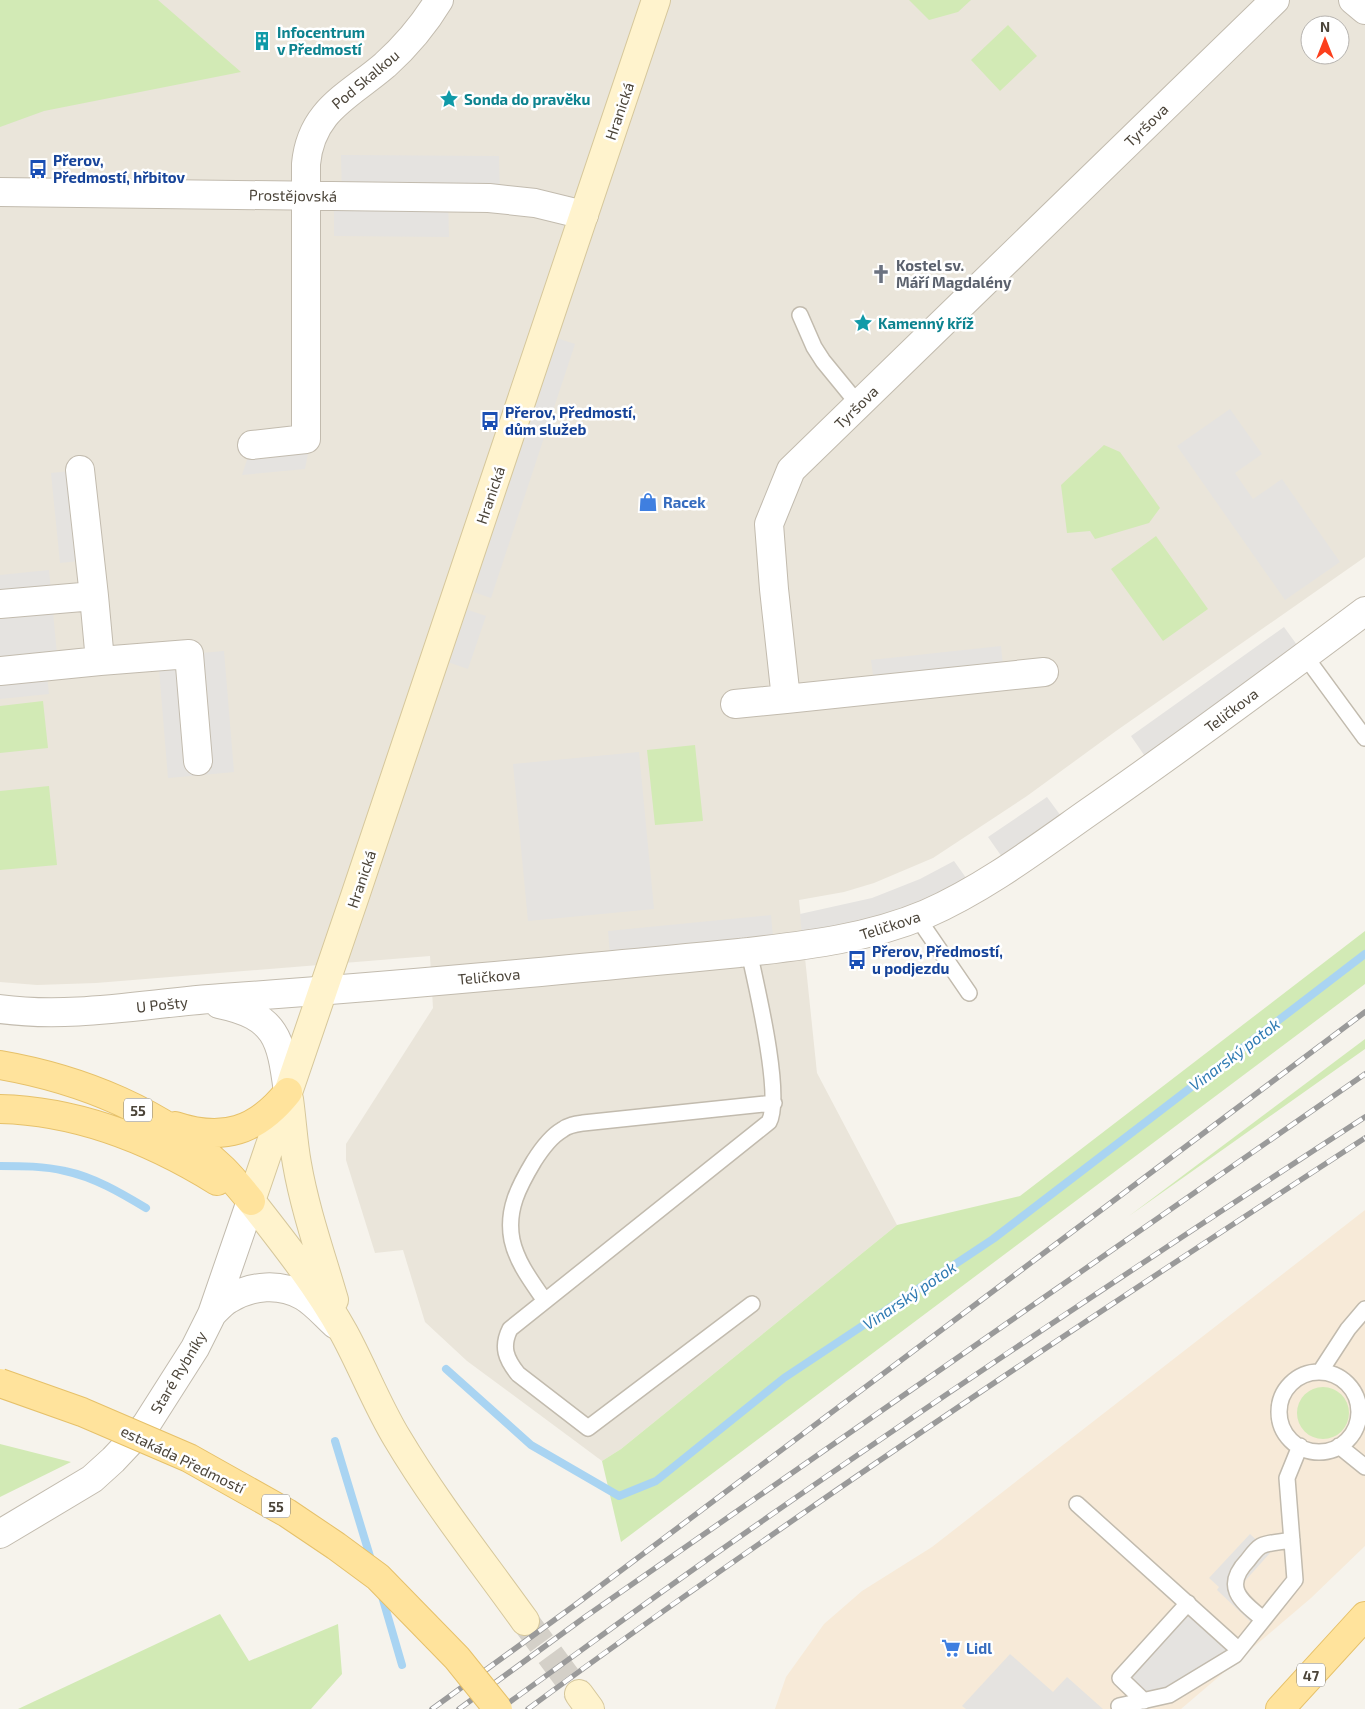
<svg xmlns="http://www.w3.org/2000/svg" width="1365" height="1709" font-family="'Exo 2',sans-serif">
<rect width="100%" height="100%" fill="#f6f3ec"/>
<path fill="#eae5da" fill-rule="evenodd" d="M 0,0 L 1365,0 L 1365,557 L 1116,731 L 1027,796 L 933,858 L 874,883 L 844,892 L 799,900 L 817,1073 L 897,1225 L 621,1449 L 602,1461 L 467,1361 L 425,1322 L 403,1250 L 375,1253 L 346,1160 L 346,1144 L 433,1008 L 430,956 L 96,983 L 37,985 L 0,982 ZM 1310,25 L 1340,25 L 1340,55 L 1310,55 Z"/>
<path fill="#f7ead8" d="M 1365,1210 L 1365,1546 L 1311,1598 L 1181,1709 L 775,1709 L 786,1677 L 824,1624 L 862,1591 L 932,1547 Z"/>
<path fill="#d2eab5" d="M 0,0 L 158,0 L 241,72 L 44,111 L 0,127 Z
M 909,0 L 971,0 L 958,12 L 929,20 Z
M 1008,25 L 1037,56 L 1000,91 L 971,60 Z
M 1104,445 L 1120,452 L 1160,508 L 1149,523 L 1095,539 L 1090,531 L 1067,533 L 1061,485 Z
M 1156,536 L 1208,609 L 1163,641 L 1111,569 Z
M 43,701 L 48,748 L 0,753 L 0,706 Z
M 695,745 L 703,821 L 655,825 L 647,750 Z
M 49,786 L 57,865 L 0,870 L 0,791 Z
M 1365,931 L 1365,984 L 621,1542 L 602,1461 L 621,1449 L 897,1225 L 1020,1196 Z
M 1365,1039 L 1365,1049 L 1129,1216 Z
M1297 1413a26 26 0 1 1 52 0a26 26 0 1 1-52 0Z
M 0,1444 L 71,1462 L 0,1497 Z
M 220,1614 L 249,1661 L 338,1624 L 342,1674 L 311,1709 L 18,1709 Z"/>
<path fill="#e5e3e0" d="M 341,155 L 499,156 L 500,199 L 448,197 L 449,237 L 334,236 L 334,196 L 342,196 Z
M 544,334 L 575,344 L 491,598 L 459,587 Z
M 1230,409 L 1262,454 L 1235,473 L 1253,499 L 1282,479 L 1340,562 L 1285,600 L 1177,446 Z
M 311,439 L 305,469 L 242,475 L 252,445 Z
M 80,470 L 90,560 L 60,563 L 51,473 Z
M 49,570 L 58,665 L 46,667 L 49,694 L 0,699 L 0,575 Z
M 453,605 L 486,616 L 468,669 L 436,658 Z
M 1284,627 L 1305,656 L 1153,768 L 1131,736 Z
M 1001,646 L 1004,676 L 875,690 L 871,660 Z
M 224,651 L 234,772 L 168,778 L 158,657 Z
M 639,752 L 654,909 L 528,921 L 513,764 Z
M 1047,797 L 1069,827 L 1009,867 L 988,837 Z
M 954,861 L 974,889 L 803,946 L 800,914 L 872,898 L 920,879 Z
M 771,915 L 774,949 L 611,965 L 608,931 Z
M 1250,1534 L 1270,1553 L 1244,1582 L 1244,1589 L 1255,1626 L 1217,1590 L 1219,1587 L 1209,1578 Z
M 1190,1597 L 1242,1642 L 1169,1693 L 1139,1699 L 1116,1678 Z
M 1010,1654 L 1053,1692 L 1067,1677 L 1103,1709 L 966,1709 L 962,1706 Z"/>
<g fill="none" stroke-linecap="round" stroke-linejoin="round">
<path stroke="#a9d4f2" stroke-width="8" d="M 0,1166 C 22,1166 44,1166 65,1171 C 94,1177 121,1193 146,1208
M 446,1369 L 531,1445 L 619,1496 L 656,1481 L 784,1378 L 993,1239 L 1365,954
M 335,1441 L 372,1563
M 381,1593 L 402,1665"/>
<path stroke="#d4d0c8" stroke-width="28" stroke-dasharray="28 14" stroke-linecap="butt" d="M 525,1621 L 579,1694"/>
<g stroke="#c2bbae" stroke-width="18">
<path id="service" d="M 800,315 L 814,347 L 823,361 L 859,405
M 1305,656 L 1365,738
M 917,917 L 969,993
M 749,952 C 756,984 783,1096 769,1122 L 510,1329 C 501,1347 506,1359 518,1374 L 588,1428 L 752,1304
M 545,1301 C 532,1282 517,1263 512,1240 C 506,1210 519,1186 534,1161 C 541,1150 550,1137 562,1130 C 568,1125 576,1124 583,1123 L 774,1103
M 1320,1372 L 1348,1329 L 1365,1309
M1279 1412a40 40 0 1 1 80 0a40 40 0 1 1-80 0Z
M 1339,1446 L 1365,1467
M 1077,1504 L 1239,1650
M 1263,1619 C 1241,1601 1222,1587 1248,1560 C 1251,1556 1256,1549 1261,1546 C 1269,1542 1283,1542 1292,1540
M 1144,1701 L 1120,1678 L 1188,1603
M 1119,1706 L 1169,1695 L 1235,1655 L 1295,1580 L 1287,1478 L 1300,1446"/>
</g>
<g stroke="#c2bbae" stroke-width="30">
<path id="minor" d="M 1353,0 L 1365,10
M 0,192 L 489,198 L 535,203 L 584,215
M 252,445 L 306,439 L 306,164 C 311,110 349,96 385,65 C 406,46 424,25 439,0
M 80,470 L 94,596
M 0,604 L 94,596 L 100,661 L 189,654 L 198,761
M 0,671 L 100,661
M 1044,672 L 786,699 L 774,589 L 769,524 L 791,470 L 1275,0
M 735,704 L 786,699
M 219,1004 C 277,1016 281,1039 288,1092
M 0,1009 C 74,1019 148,1003 222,998 C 398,986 573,969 749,952 C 809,945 869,938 926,914 C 983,889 1035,850 1086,814 C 1181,748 1273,680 1365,611"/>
</g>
<g stroke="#c2bbae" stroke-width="30">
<path id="tertiary" d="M 212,1314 C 217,1309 223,1302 229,1299 C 252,1285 280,1283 303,1296 C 315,1303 325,1315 335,1324
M 0,1534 L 92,1479 L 113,1460 L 146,1425 L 195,1348 L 212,1314 L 251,1201"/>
</g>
<g stroke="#d6c79b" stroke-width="30">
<path id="secondary" d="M 289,1099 C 292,1120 293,1142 297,1164 C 305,1210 321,1255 334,1300
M 525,1621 C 482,1561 435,1502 397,1438 C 377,1405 363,1368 344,1333 C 318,1286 284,1243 251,1201 L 355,896 L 656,0
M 579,1694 L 590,1709"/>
</g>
<g stroke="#e6c16a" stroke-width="30">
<path id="primary" d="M 0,1065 C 81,1079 163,1112 223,1169 C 233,1179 242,1190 251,1201
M 0,1109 C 78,1111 151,1140 217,1181
M 175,1126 C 223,1142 257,1131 288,1092
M 1280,1709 L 1365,1616"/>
</g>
<use href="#service" stroke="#fff" stroke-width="15"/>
<use href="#minor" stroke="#fff" stroke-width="28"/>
<use href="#tertiary" stroke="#fff" stroke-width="28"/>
<use href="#secondary" stroke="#fff3cd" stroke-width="28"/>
<use href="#primary" stroke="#ffe39c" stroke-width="28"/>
<g stroke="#9a9a9a" stroke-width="5.5">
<path id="rail" d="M 432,1709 L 575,1605 L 1365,1012
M 459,1709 L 585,1617 L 1365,1074
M 500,1709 C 567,1661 633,1612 701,1564 C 919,1410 1141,1263 1365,1117
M 528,1709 C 618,1642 710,1578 802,1514 C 988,1385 1176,1261 1365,1138"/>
</g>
<use href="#rail" stroke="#fff" stroke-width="4" stroke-dasharray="11" stroke-linecap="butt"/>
<g stroke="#e6c16a" stroke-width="30" stroke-linecap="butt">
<path id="primary-bridge" d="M 0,1383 L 82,1412 L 189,1458 L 287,1513 L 336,1546 L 378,1577 L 457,1658 L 498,1709"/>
</g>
<use href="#primary-bridge" stroke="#ffe39c" stroke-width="28"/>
</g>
<defs>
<g id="building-bare" transform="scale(1.5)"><path d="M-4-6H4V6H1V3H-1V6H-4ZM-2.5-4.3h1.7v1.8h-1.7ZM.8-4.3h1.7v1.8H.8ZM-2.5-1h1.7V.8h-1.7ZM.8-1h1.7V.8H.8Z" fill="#0f9aa8" stroke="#fff" stroke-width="2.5" paint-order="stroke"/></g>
<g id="sight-bare" transform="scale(1.5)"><path d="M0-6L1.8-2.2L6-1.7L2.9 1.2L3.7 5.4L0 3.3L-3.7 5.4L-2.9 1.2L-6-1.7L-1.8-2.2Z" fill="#0f9aa8" stroke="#fff" stroke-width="2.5" paint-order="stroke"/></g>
<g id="bus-bare" transform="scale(1.5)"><path d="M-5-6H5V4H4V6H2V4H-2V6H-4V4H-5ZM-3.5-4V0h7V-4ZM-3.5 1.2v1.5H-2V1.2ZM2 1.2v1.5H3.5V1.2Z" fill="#1a4fb4" stroke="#fff" stroke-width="2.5" paint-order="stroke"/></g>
<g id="church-bare" transform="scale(1.5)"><path d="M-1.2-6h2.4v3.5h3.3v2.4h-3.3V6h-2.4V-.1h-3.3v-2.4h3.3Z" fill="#6b7280" stroke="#fff" stroke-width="2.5" paint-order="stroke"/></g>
<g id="shop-bare" transform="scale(1.5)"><path d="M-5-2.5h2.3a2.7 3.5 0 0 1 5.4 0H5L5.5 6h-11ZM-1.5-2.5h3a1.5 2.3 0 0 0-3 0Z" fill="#3f7fe0" stroke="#fff" stroke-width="2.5" paint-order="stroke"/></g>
<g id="supermarket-bare" transform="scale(1.5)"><path d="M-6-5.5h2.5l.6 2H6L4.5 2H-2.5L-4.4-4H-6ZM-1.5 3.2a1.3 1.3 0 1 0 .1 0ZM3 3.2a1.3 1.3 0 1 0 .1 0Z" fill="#3f7fe0" stroke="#fff" stroke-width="2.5" paint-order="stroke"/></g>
</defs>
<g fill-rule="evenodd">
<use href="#building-bare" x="262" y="41"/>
<use href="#sight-bare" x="449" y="99"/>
<use href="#bus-bare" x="38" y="169"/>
<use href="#church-bare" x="881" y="274"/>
<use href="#sight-bare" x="863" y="323"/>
<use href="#bus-bare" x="490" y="421"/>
<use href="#shop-bare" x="648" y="502"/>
<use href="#bus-bare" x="857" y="960"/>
<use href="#supermarket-bare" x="951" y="1648"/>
</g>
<g text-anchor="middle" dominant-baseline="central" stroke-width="5" stroke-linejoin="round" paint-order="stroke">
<g fill="#fff" stroke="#817c74" stroke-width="1">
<rect x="124" y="1098.5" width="28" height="23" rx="4"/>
<rect x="262" y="1494.5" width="28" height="23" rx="4"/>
<rect x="1297" y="1663.5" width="28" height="23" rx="4"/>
</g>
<g font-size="14" font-weight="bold" fill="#4b4439">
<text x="138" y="1110">55</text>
<text x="276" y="1506">55</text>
<text x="1311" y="1675">47</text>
</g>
<g font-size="15" font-weight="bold" fill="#0d838f" stroke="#fff" text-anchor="start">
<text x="277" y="32">Infocentrum<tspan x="277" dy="17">v Předmostí</tspan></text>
<text x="464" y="99">Sonda do pravěku</text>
<text x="878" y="323">Kamenný kříž</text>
</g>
<g font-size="15" fill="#4b4439" stroke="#fff">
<text transform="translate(365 79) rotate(-40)">Pod Skalkou</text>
<text transform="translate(619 111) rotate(-71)">Hranická</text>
<text transform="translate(1146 125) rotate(-44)">Tyršova</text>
<text transform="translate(293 195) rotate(1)">Prostějovská</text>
<text transform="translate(856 407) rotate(-44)">Tyršova</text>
<text transform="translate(490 495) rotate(-71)">Hranická</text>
<text transform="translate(1231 710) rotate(-37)">Teličkova</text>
<text transform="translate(361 879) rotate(-71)">Hranická</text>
<text transform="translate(890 925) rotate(-18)">Teličkova</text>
<text transform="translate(489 976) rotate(-5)">Teličkova</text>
<text transform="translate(162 1004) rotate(-6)">U Pošty</text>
<text transform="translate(178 1372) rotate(-59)">Staré Rybníky</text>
<text transform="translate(183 1459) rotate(26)">estakáda Předmostí</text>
</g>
<g font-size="15" font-weight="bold" fill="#164399" stroke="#fff" text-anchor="start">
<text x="53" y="160">Přerov,<tspan x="53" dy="17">Předmostí, hřbitov</tspan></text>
<text x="505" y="412">Přerov, Předmostí,<tspan x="505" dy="17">dům služeb</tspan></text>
<text x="872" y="951">Přerov, Předmostí,<tspan x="872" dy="17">u podjezdu</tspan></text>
</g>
<g font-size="15" font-weight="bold" fill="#5b616d" stroke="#fff" text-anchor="start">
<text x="896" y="265">Kostel sv.<tspan x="896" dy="17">Máří Magdalény</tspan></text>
</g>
<g font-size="15" font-weight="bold" fill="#366cbe" stroke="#fff" text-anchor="start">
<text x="663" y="502">Racek</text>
<text x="966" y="1648">Lidl</text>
</g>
<g font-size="16" font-style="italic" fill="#2e7ab2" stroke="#fff">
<text transform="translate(1234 1054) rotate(-37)">Vinarský potok</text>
<text transform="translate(909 1295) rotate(-34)">Vinarský potok</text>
</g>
</g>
<g transform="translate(1325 40)"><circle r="24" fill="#ffffff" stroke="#b7b4b0"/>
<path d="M0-4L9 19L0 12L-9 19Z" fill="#fc3f1d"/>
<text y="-8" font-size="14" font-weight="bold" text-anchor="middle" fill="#4b4439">N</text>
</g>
</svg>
